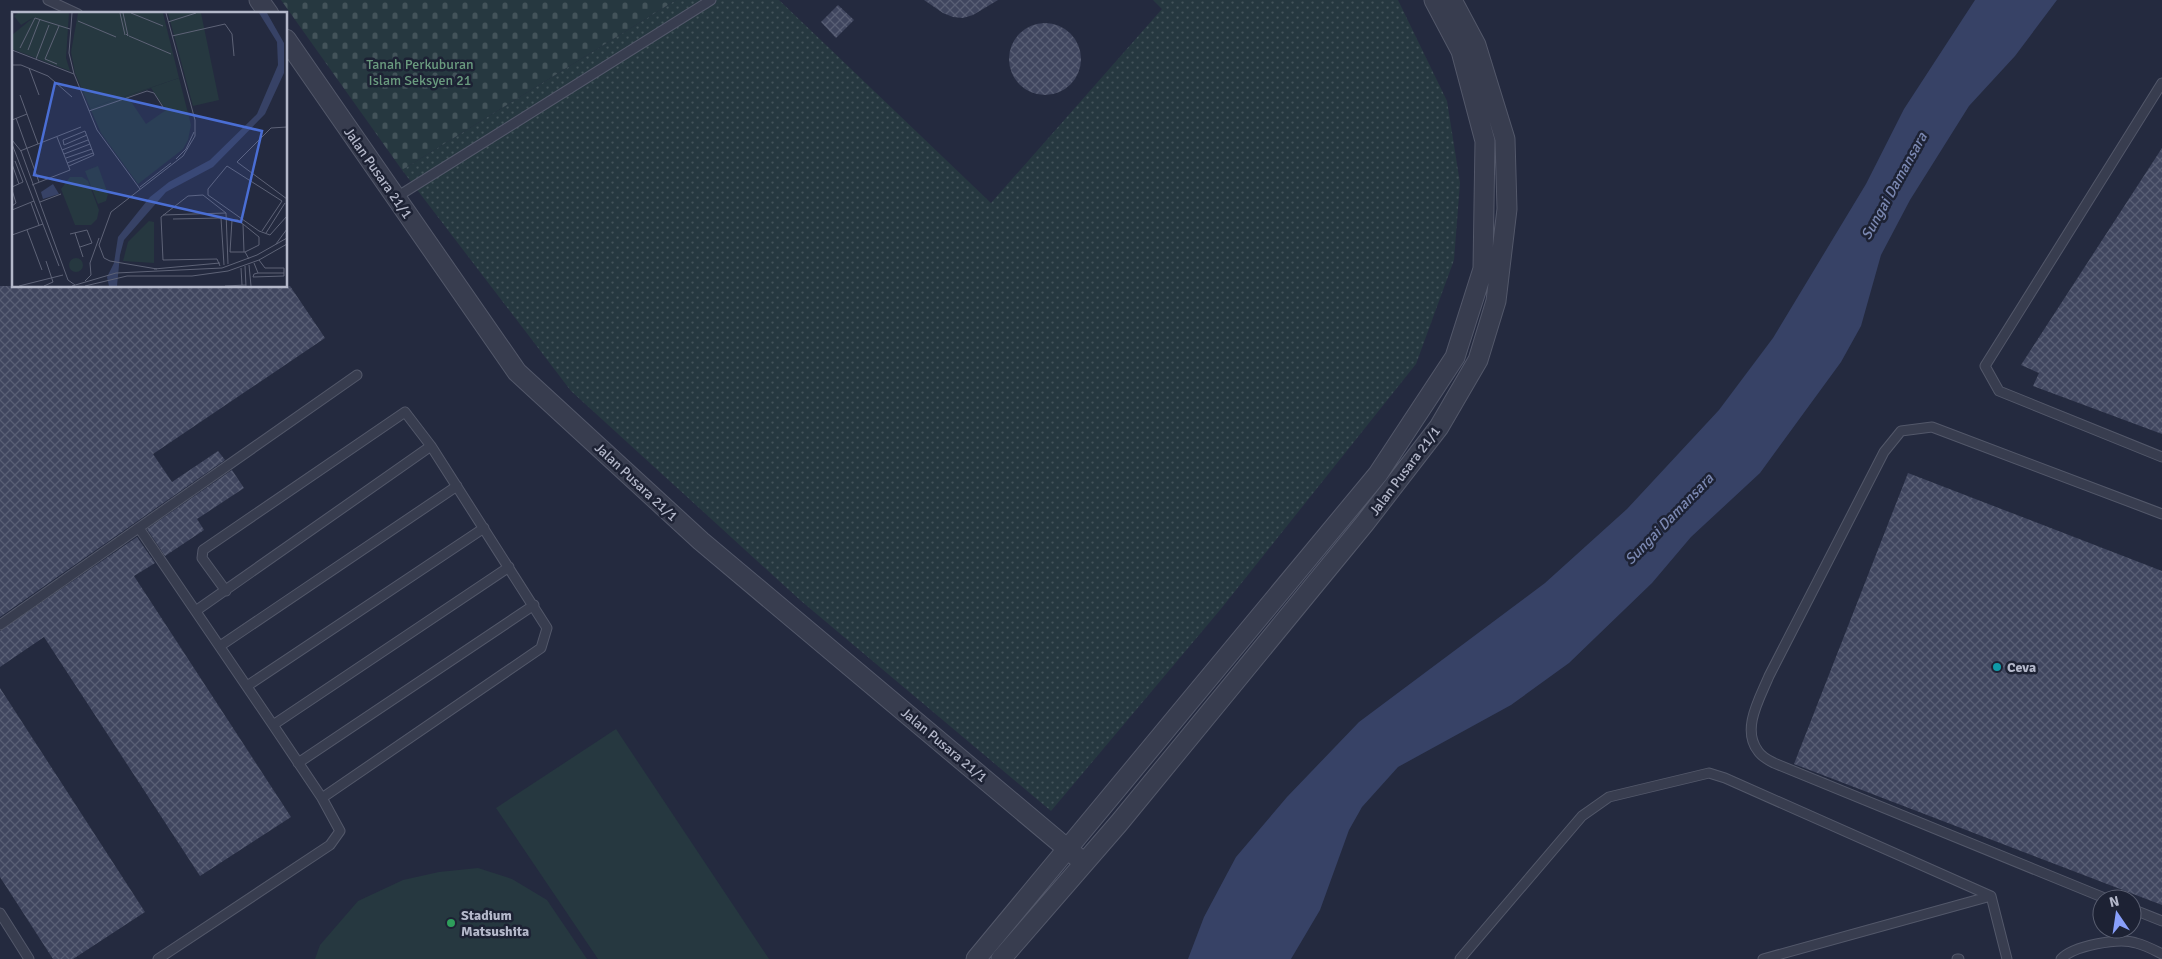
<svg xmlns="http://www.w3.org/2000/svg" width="2162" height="959" font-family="Signika,sans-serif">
<defs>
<pattern id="grass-dots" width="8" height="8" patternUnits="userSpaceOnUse" patternTransform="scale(1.25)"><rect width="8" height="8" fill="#263840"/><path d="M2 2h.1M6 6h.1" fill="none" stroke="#43535a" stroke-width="1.8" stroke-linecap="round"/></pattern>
<pattern id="cemetery-stones" width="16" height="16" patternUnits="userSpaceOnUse" patternTransform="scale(1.25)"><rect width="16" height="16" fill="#263840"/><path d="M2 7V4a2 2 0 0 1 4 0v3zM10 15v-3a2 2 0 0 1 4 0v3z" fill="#43535a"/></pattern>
<pattern id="building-cross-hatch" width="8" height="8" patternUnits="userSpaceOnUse" patternTransform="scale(1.25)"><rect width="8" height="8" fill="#40465f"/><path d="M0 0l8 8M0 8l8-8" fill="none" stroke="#595f75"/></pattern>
</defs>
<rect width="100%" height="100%" fill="#242a3f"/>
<path fill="url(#grass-dots)" d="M 676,0 L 779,0 L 991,203 L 1162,9 L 1153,0 L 1398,0 L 1447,101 L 1460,183 L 1454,260 L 1416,364 L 1220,610 L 1051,811 L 800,600 L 571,391 L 402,170 Z"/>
<path fill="url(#cemetery-stones)" d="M 281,0 L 676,0 L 402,170 Z"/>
<path fill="#263840" d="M 616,729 L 769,959 L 598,959 L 496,808 Z
M 478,868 L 512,879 L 547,900 L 587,959 L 315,959 L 320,945 L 358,901 L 403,880 L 439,872 Z"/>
<path fill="#374266" d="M 1975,0 L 2057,0 L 2015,56 L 1969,106 L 1910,200 L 1881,255 L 1861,326 L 1841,362 L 1760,473 L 1691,537 L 1652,583 L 1569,663 L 1511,705 L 1398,767 L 1362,807 L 1349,830 L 1320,910 L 1291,959 L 1188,959 L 1204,917 L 1236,857 L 1287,797 L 1359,722 L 1545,583 L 1627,509 L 1719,410 L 1773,338 L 1866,184 L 1904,109 Z"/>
<path fill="url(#building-cross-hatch)" d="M 924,0 L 998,0 L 973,15 L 963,18 L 953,17 L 943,13 Z
M 838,5 L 854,20 L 836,38 L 821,22 Z
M1009 59a36 36 0 1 1 72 0a36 36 0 1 1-72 0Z
M 2162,148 L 2162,434 L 2033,386 L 2039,373 L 2021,365 Z
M 0,286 L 290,286 L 325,338 L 153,454 L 172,482 L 218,451 L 225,460 L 0,617 Z
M 232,470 L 244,488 L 197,519 L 204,530 L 165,556 L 147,529 Z
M 1908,473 L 2162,571 L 2162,905 L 1794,764 Z
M 137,537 L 155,563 L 134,576 L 291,817 L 200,876 L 44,637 L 0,667 L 0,631 Z
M 0,688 L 145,912 L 73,959 L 53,959 L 0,877 Z"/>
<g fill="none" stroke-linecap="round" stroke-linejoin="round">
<g stroke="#53586a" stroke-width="11">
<path id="service" d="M 48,0 L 78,14
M 2162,83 L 1985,366 L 1999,391 L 2162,457
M 395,198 L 711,0
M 139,528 L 273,725 L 322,798 L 340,831 L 330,845 L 158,959
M 226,591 L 202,558 L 203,550 L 405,412 L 431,446 L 547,628 L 541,648 L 322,798
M 197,610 L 431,446
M 0,625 L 357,375
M 220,646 L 457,486
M 247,686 L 484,528
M 273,725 L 509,567
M 298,763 L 534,605
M 2107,899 L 1774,763 C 1768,760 1761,756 1758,751 C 1741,729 1760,698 1769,676 L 1884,452 L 1901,431 L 1932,427 L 2162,514
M 2132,909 L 2162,921
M 0,913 L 29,959
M 1460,959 L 1582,816 L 1609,797 L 1709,773 L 1725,778 L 1991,896 L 2007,959
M 1763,959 L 1991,896
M 1957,959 L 1959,959
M 2061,959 C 2073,946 2119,937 2136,943 C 2145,945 2154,950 2162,954"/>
</g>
<g stroke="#53586a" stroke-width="21">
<path id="minor" d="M 259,0 L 269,14
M 286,39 L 517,372 L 701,541 L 1083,862
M 976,959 L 1378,474 L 1455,357 L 1483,269 L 1485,141 L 1461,51 L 1434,0
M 1001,959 L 1119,823 L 1365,523 L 1439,427 L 1478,360 L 1496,301 L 1507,209 L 1505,139 L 1476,45 L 1452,0"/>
</g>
<use href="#service" stroke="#383d4f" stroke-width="9"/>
<use href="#minor" stroke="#383d4f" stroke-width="19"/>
</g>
<circle fill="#0f9aa8" stroke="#1d2234" stroke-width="2" cx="1997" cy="667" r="5"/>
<circle fill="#2e9e5b" stroke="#1d2234" stroke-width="2" cx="451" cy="923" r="5"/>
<g text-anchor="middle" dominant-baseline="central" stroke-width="5" stroke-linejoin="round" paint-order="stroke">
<g font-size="14" fill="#6a9b7f" stroke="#1d2234">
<text x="420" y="64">Tanah Perkuburan<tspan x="420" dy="16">Islam Seksyen 21</tspan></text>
</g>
<g font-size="14" fill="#b4b8ca" stroke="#1d2234">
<text transform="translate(378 173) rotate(55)">Jalan Pusara 21/1</text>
<text transform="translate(1405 471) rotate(-53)">Jalan Pusara 21/1</text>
<text transform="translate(636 482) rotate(43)">Jalan Pusara 21/1</text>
<text transform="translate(944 745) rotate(40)">Jalan Pusara 21/1</text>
</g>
<g font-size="14" font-weight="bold" fill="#b4b8ca" stroke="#1d2234" text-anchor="start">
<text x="2007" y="667">Ceva</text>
<text x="461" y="915">Stadium<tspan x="461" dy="16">Matsushita</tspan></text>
</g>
<g font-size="15" font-style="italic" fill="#7b88b2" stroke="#1d2234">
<text transform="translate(1894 186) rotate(-61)">Sungai Damansara</text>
<text transform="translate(1669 519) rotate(-46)">Sungai Damansara</text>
</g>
</g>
<g transform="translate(12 12)">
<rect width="275" height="275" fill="#242a3f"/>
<path d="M 167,66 L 179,113 L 176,128 L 171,137 L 126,172 L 89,121 L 78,96 ZM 139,76 L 154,98 L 134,112 L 116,85 Z" fill="#263840" fill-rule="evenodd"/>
<path d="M 137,209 L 142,210 L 142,251 L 111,249 L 116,230 Z" fill="#263840"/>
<path d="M 6,1 L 57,1 L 54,46 L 58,59 L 0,37 L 0,23 L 22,5 L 9,13 L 2,4 ZM 66,1 L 151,1 L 167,66 L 78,96 L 63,61 L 59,40 ZM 156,1 L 189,1 L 207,88 L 181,94 Z" fill="#263840"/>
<path d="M 86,154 L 96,182 L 94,189 L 86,192 L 73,159 ZM 58,165 L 70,165 L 76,169 L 87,198 L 85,207 L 79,213 L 63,213 L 49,177 ZM57 253a7 7 0 1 1 14 0a7 7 0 1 1-14 0Z" fill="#263840"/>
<path d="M 247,1 L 255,1 L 272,31 L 272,61 L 253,102 L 201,155 L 154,180 L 112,228 L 108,243 L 105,274 L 97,274 L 95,265 L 102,251 L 106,225 L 138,185 L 157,170 L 198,148 L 245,102 L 266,53 L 265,30 ZM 41,172 L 47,182 L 31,187 L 29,180 Z" fill="#374266"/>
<path fill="none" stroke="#5e6377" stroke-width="1" d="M 60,1 L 57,41 L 62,62 L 85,118 L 128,177M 108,1 L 113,23M 111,1 L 116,24 L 114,22M 119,1 L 151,14M 66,9 L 104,25M 156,10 L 184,1M 117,24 L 159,42M 160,24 L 213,12 L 220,22 L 222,44M 8,36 L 23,6 L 58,17M 0,38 L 62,62M 16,38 L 28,7M 24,47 L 37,13M 45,52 L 33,47 L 47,14M 0,53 L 9,53 L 36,64 L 60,85M 17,56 L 27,83M 8,83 L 26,132M 275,84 L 275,102M 77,99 L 135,79 L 142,81 L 151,95M 4,106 L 27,170M 0,108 L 15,102M 275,115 L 259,116 L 225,150 L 275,187M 0,128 L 9,139 L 56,268 L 63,273M 0,132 L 47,254M 52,133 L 51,128 L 73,119 L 82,143 L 57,154M 52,133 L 75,123M 50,138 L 76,128M 8,139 L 69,115M 52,142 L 78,132M 54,146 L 80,137M 164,147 L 174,137 L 182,120M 55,151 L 81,141M 0,152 L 7,172M 20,173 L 58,158 L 45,125M 0,175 L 11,170 L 3,149M 128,175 L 159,151M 0,178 L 4,191 L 0,194M 28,190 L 49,182M 19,191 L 27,213M 0,198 L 22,189M 151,203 L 214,201M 161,207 L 209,206 L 212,253M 231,212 L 232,240M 15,218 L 30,258M 250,219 L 270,189 L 215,154 L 196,177 L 196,183 L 247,219 L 258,223 L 275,204M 63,221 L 71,245M 254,221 L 273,191M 58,222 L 75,218 L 80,231 L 68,235M 0,223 L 31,212M 264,232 L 275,217M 233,240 L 247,233 L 247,225 L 226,208 L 220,208 L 218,240 L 233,240 L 237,247M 242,251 L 246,261 L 272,261M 237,253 L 239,274M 208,254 L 205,247 L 151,248 L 149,205 L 176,184 L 191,183 L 214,201 L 216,252M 233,254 L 234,274M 229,256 L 230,273M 142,257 L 208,251M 145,257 L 98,249 L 92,246 L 87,233 L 99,200 L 171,144 L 183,124 L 183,108 L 154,1M 246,261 L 242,262 L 241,265 L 272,264 L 272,256 L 253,256 L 247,248M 73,269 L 79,263 L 78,251 L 87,226M 7,274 L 51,263M 32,274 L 41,270 L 34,249M 60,274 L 104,261 L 210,256 L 245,243 L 275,226M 73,274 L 115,264 L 180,264 L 216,259 L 247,248 L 275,232M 213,274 L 234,273"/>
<path fill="#4a6ed4" fill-opacity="0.15" stroke="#4a6ed4" stroke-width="2.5" d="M 43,71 L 250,119 L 229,210 L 22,163 Z"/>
<rect width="275" height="275" fill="none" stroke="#b4b8ca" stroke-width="2.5"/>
</g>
<g transform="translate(2117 914) rotate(347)"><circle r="24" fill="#1d2234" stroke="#595e70"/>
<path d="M0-4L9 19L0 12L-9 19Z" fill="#889ffa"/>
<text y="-8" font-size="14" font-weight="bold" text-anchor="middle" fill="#b4b8ca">N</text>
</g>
</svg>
